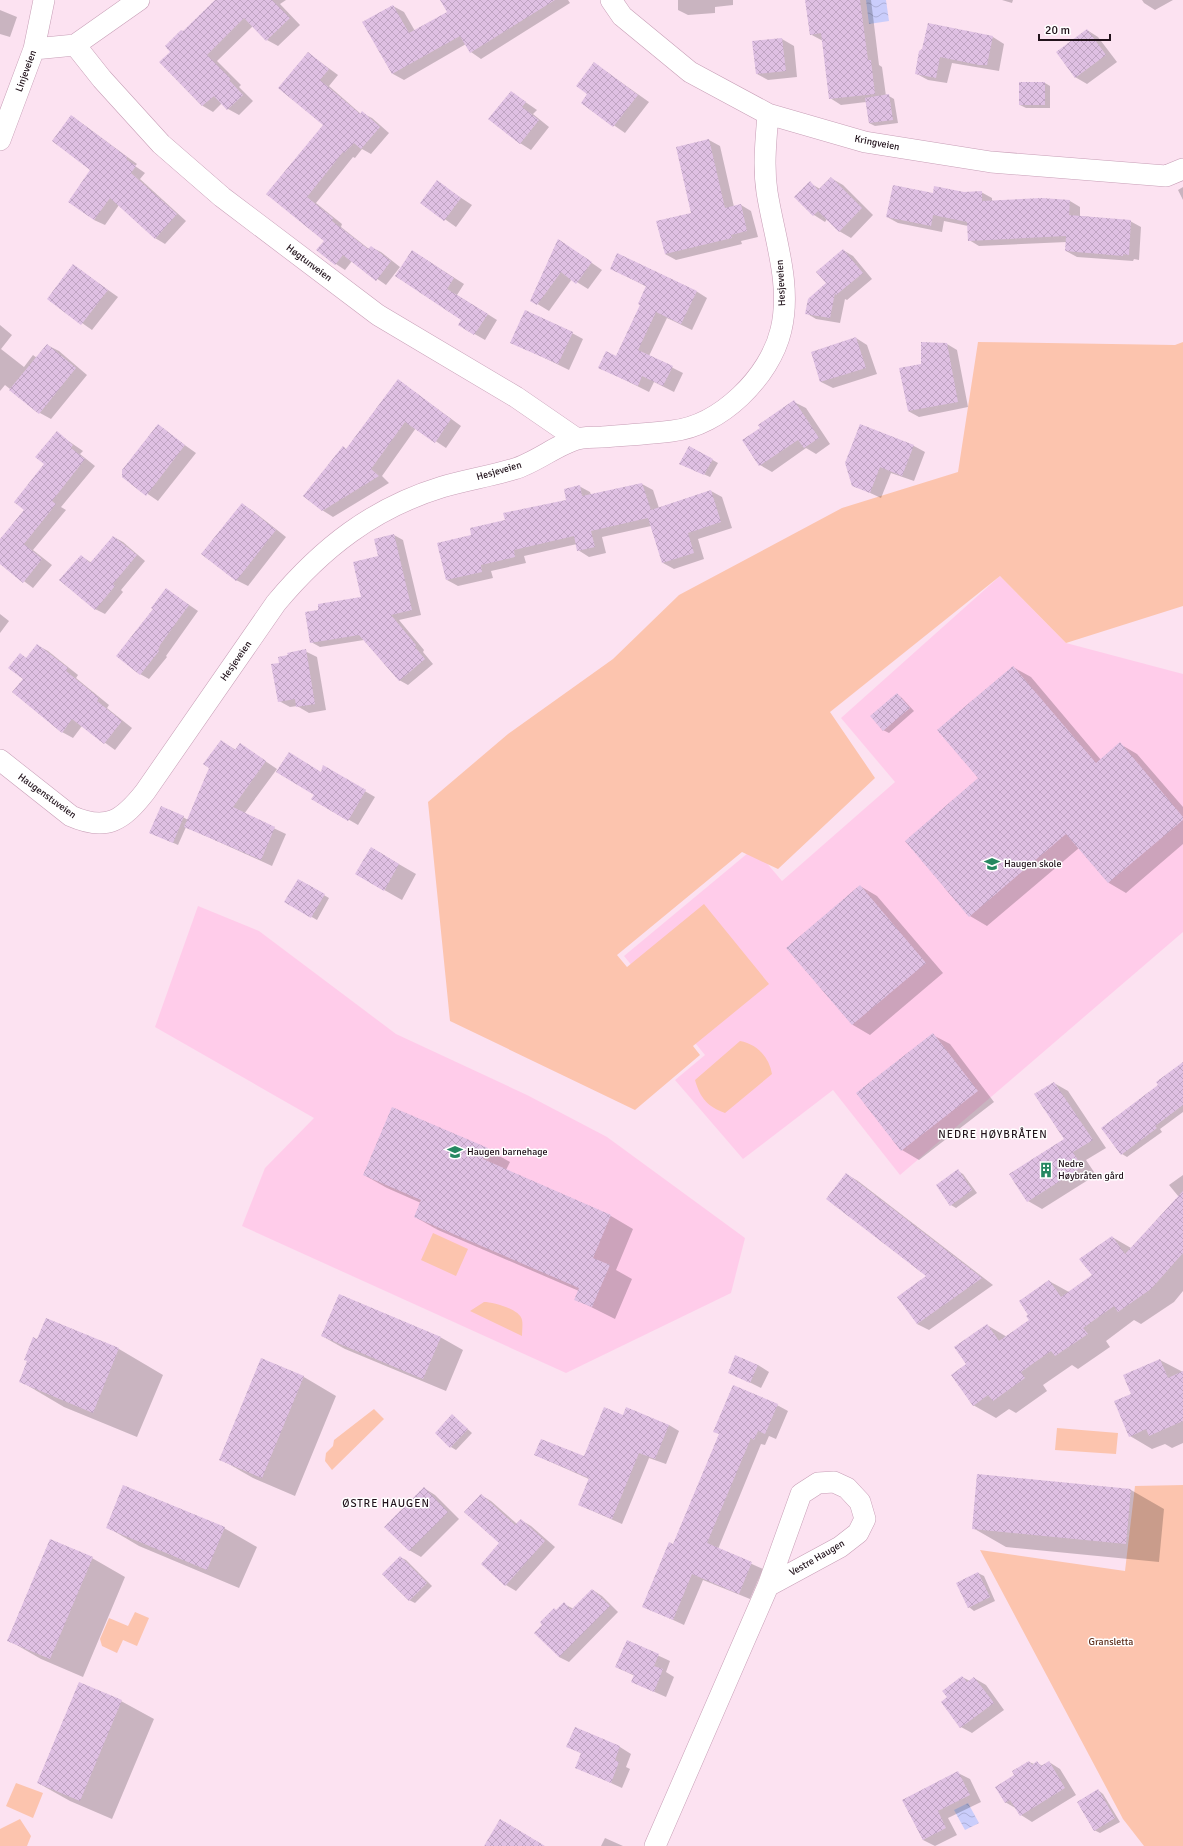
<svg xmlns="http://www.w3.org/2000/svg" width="1183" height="1846" font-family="Signika,sans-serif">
<defs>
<pattern id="water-waves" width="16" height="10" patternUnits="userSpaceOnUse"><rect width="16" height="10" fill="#cacdfb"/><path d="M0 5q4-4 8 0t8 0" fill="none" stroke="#adafd7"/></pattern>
<pattern id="building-cross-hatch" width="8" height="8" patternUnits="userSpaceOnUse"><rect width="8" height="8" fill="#dfc0e3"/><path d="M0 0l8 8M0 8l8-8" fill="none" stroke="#bfa4c2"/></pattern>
</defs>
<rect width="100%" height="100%" fill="#fce2f1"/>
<path fill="#ffccea" d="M 1000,576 L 1066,643 L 1183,674 L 1183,932 L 900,1175 L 833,1090 L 743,1159 L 675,1080 L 705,1055 L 624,956 L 754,848 L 782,881 L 895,782 L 841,718 Z
M 198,906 L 259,931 L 396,1034 L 527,1095 L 607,1137 L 745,1238 L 731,1293 L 566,1373 L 242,1226 L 265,1168 L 314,1118 L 155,1027 Z"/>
<path fill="#fcc4ae" d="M 978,342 L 1175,345 L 1183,342 L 1183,606 L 1066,643 L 1000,576 L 830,712 L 875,778 L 778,869 L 742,852 L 617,955 L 627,967 L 704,904 L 769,984 L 693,1046 L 700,1055 L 635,1110 L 450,1021 L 428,802 L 508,734 L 613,659 L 679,595 L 842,508 L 958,472 Z
M 740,1041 C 757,1044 769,1057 772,1074 L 725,1113 C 708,1107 700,1098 695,1080 Z
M 433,1233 L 468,1249 L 456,1276 L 421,1260 Z
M 484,1302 C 493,1302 520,1309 522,1320 C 523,1324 522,1331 522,1336 L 470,1311 Z
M 374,1409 L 384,1419 L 332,1470 L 325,1461 L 326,1453 L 333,1446 L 334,1440 Z
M 1057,1428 L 1118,1433 L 1116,1454 L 1055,1450 Z
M 1183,1485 L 1183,1846 L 1144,1846 L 1123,1819 L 980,1550 L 1125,1571 L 1135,1486 Z
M 135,1612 L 149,1618 L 137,1646 L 123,1640 L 117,1653 L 102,1646 L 100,1639 L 109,1618 L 128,1626 Z
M 16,1783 L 43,1793 L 33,1818 L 6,1806 Z
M 20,1819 L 31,1836 L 27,1846 L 0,1846 L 0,1829 Z"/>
<path fill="url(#water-waves)" d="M 866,0 L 886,0 L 889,21 L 869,24 Z
M 968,1803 L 979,1823 L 965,1830 L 954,1810 Z"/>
<path fill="#0003" d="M 217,0 L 286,0 L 280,4 L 300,25 L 278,46 L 267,40 L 253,26 L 217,61 L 241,85 L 239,87 L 253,101 L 239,115 L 228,109 L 222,103 L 213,112 L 203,106 L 161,62 L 172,52 L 183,32 Z
M 441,0 L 568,0 L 570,3 L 481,59 L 471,52 L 466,44 L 404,80 L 393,74 L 364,23 L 393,6 L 404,12 L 415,31 L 448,12 Z
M 678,0 L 733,0 L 733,5 L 715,7 L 715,13 L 688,15 L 678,10 Z
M 806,0 L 871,0 L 879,65 L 882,67 L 886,96 L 889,96 L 894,99 L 898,123 L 875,126 L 869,123 L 866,102 L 841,105 L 830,98 L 823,41 L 810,34 Z
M 1002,0 L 1013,0 L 1012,3 Z
M 1142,0 L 1173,0 L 1155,10 L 1144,3 Z
M 0,10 L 17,17 L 10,37 L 0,34 Z
M 1087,30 L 1098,37 L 1117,62 L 1087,84 L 1075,77 Z
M 993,37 L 1004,44 L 999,71 L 952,63 L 947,83 L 928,80 L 917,74 L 920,52 Z
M 782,39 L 794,46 L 797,77 L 768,80 L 757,74 L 754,42 Z
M 308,53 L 338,75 L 329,86 L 361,114 L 362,113 L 372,118 L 389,133 L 371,154 L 362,149 L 355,158 L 353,157 L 316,203 L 342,224 L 341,227 L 369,249 L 371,247 L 381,252 L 400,267 L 386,285 L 352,261 L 345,270 L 336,264 L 318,250 L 325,241 L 268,194 L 324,125 Z
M 594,63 L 649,102 L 625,133 L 582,103 L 589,94 Z
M 1045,83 L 1050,86 L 1050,108 L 1026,108 L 1020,105 Z
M 511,92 L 537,110 L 533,114 L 549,127 L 531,150 L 520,143 Z
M 72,116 L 137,164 L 135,166 L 145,173 L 140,179 L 186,221 L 165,244 L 155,238 L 119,205 L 105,225 L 94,220 L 92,170 Z
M 709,140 L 720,146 L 734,207 L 741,205 L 751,211 L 758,237 L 741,241 L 742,244 L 676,260 L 665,254 L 692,213 Z
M 831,178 L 843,185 L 873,215 L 851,238 L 839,231 L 827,219 L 825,222 L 814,215 L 796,197 L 810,183 L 820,189 Z
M 437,182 L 472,205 L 456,227 L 422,203 Z
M 1183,187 L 1183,200 L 1178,190 Z
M 981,192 L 992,198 L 992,201 L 1070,201 L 1080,207 L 1080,216 L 1130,221 L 1141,227 L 1139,260 L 1134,259 L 1133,261 L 1077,257 L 1066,251 L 1067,242 L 979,246 L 969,240 L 968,226 L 944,221 L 942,232 L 898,223 L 887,217 L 934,194 Z
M 559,240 L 602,270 L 588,289 L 572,279 L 549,311 L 531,300 Z
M 843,250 L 853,256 L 872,279 L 847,300 L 845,299 L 840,323 L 816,319 L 806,313 L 828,284 Z
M 422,257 L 464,284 L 457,295 L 497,320 L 485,340 L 459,325 L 462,319 Z
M 73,265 L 118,297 L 92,330 L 48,299 Z
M 622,274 L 696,291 L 707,298 L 692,330 L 667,318 L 649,356 L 683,373 L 674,392 L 654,382 L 649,392 L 599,367 L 616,357 L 641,304 L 647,287 Z
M 0,325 L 12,335 L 1,349 L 24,367 L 33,355 L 37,358 L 47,345 L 59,351 L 87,375 L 51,419 L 40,413 L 5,385 L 0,391 Z
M 572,333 L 583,339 L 569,370 L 512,342 Z
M 856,338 L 867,345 L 877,374 L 833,388 L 821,382 L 812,352 Z
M 947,344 L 957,350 L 968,407 L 919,417 L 908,411 L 922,365 Z
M 398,380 L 461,426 L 446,448 L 416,428 L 382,476 L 389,483 L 333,517 L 322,510 L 347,450 Z
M 794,402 L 806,408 L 830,444 L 816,454 L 806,448 L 772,472 L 760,465 L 762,428 Z
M 861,425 L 914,446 L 925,452 L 914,481 L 891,473 L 881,498 L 853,485 Z
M 158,426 L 196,453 L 158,501 L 123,477 Z
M 57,433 L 83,451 L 80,454 L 95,466 L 61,507 L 66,510 L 33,550 L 52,565 L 33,588 L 0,563 L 0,541 L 25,509 L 45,464 Z
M 690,447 L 718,463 L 710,477 L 686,466 Z
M 642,484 L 653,490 L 659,508 L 711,491 L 722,497 L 732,528 L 698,539 L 704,559 L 674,569 L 663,563 L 651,526 L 602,537 L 606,553 L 589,557 L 578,550 L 577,544 L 524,556 L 526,563 L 491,571 L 493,578 L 458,586 L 447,580 L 472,536 L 506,521 L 567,501 L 579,486 L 590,492 L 591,495 Z
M 242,504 L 253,511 L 286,537 L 248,586 L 236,580 Z
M 394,535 L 403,540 L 421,615 L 399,620 L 424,650 L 423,652 L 433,664 L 408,685 L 399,680 L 364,640 L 320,647 L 311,642 L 320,611 L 362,598 L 379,557 L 375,539 Z
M 114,537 L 123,542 L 145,561 L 121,590 L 123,592 L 105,614 L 95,609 L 81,556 L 92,563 Z
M 166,589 L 198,611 L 166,656 L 167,657 L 149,679 L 140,674 L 154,609 Z
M 0,614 L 9,621 L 0,633 Z
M 37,645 L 48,651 L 78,675 L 76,678 L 109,705 L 107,708 L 132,728 L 115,750 L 82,726 L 73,738 L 62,732 L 24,679 L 27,659 Z
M 305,651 L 317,657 L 326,710 L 309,713 L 297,706 L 290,707 L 279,701 L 280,664 Z
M 1013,667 L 1031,677 L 1101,760 L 1120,744 L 1137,754 L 1183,807 L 1183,844 L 1126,893 L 1109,883 L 1079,848 L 987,926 L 970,916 L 980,779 Z
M 897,694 L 902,698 L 914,711 L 889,733 L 883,730 Z
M 221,741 L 236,750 L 240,744 L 277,769 L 244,814 L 286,834 L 272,866 L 186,827 L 178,845 L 156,835 L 183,817 L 188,820 Z
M 323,767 L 375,797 L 358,825 L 313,799 Z
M 371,848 L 416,874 L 402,900 L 356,874 Z
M 298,880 L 329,898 L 317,920 L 286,902 Z
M 860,886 L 877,896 L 943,973 L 870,1035 L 853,1025 L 788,948 Z
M 933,1035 L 950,1044 L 994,1102 L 919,1160 L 902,1150 Z
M 1183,1064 L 1183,1112 L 1160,1129 L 1162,1132 L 1127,1157 L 1122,1154 L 1160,1085 Z
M 1054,1083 L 1068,1091 L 1106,1148 L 1086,1160 L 1096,1175 L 1042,1209 L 1028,1201 L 1066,1139 Z
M 392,1108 L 487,1149 L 510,1162 L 506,1170 L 611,1216 L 633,1229 L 616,1270 L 632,1279 L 615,1319 L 575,1299 L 579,1291 L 438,1230 L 415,1217 L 421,1203 L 387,1188 L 364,1175 Z
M 958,1171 L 963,1174 L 977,1193 L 956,1208 L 951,1205 Z
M 846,1174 L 858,1181 L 993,1285 L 929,1330 L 917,1324 L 928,1276 Z
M 1183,1175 L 1183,1291 L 1174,1302 L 1141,1324 L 1134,1320 L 1106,1341 L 1110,1347 L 1078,1369 L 1072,1365 L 1043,1385 L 1047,1391 L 1016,1413 L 1009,1409 L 996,1418 L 973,1405 L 968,1364 L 987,1325 L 1007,1337 L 1030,1320 L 1049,1281 L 1069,1292 L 1093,1276 L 1112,1237 L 1131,1248 L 1179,1197 L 1169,1185 Z
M 46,1319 L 119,1349 L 163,1375 L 137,1437 L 64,1407 L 20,1381 Z
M 322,1336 L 440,1337 L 463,1350 L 446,1391 L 345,1349 Z
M 262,1360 L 304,1377 L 336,1396 L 295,1496 L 253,1478 L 220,1459 Z
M 1160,1360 L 1183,1372 L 1183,1443 L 1172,1448 L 1165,1444 L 1152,1449 L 1130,1436 L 1132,1394 Z
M 758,1365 L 769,1372 L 761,1388 L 739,1377 Z
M 777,1405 L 788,1411 L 776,1439 L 769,1436 L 765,1445 L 761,1444 L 718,1549 L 763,1569 L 750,1599 L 703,1580 L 684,1625 L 643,1606 L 674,1545 L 720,1434 Z
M 452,1415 L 472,1433 L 456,1450 L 451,1447 Z
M 623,1416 L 669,1425 L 679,1431 L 666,1464 L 649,1458 L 622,1524 L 579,1505 L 589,1479 L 535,1455 L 584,1458 Z
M 978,1475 L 1131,1490 L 1164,1509 L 1159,1562 L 1006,1547 L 973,1528 Z
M 424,1488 L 435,1495 L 459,1519 L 421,1557 L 409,1550 Z
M 481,1495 L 491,1501 L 517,1524 L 521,1520 L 531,1526 L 555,1547 L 516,1591 L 506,1585 L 501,1543 Z
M 107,1527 L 224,1528 L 257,1547 L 239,1588 L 139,1546 Z
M 400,1557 L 406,1560 L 432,1586 L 415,1603 L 409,1600 Z
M 92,1558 L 125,1577 L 83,1677 L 41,1659 L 8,1640 Z
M 978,1573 L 984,1576 L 995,1601 L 974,1611 L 969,1607 Z
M 593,1590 L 602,1596 L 618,1612 L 569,1662 L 559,1657 L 557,1611 L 564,1604 L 574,1609 Z
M 627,1641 L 670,1661 L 666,1672 L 674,1677 L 666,1697 L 632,1682 L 635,1676 L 616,1667 Z
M 962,1677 L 970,1681 L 974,1678 L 986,1685 L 1004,1710 L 972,1733 L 961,1727 L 948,1697 Z
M 121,1701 L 154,1719 L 112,1819 L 70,1801 L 38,1783 Z
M 575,1729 L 620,1747 L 631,1754 L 626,1767 L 630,1769 L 622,1788 L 576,1767 L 582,1754 L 568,1746 Z
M 1029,1762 L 1034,1764 L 1037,1763 L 1043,1766 L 1049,1762 L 1060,1769 L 1076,1795 L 1032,1822 L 1021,1815 L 1017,1809 L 1005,1802 L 1016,1776 Z
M 958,1773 L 970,1779 L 981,1802 L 948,1818 L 957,1835 L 935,1846 L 923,1840 L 903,1800 Z
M 1098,1790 L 1103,1794 L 1120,1822 L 1100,1833 L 1094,1830 Z
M 605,1838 L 623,1846 L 601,1846 Z"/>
<path fill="url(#building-cross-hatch)" d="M 215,0 L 272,0 L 290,18 L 266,41 L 244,18 L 207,55 L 231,79 L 229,80 L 243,95 L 227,110 L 214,96 L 202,106 L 159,62 L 170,52 L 165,46 L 181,30 L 183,31 Z
M 440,0 L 555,0 L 470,53 L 460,36 L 392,74 L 362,22 L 393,5 L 409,33 L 447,12 Z
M 805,0 L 860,0 L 868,60 L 871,60 L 875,94 L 829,99 L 821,33 L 810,35 Z
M 928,23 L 993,36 L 987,65 L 979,65 L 940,57 L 936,78 L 915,74 L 919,51 L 922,49 Z
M 1087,29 L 1106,55 L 1075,78 L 1056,52 Z
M 782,38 L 786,71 L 756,74 L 752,41 Z
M 308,52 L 329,69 L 320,80 L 360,114 L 362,111 L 380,127 L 361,149 L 354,143 L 344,153 L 343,152 L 307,197 L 333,218 L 332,221 L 368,249 L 371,246 L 391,261 L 376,281 L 343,255 L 335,265 L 316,250 L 324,241 L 266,194 L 323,125 L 278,88 Z
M 594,62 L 638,95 L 613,127 L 581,103 L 587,94 L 576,86 Z
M 1019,82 L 1045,82 L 1045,105 L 1019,105 Z
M 511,91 L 526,102 L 522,107 L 539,120 L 520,144 L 488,119 Z
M 889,94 L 893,120 L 869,123 L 865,98 Z
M 71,115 L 127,157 L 126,159 L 136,166 L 131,173 L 177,214 L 155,239 L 110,198 L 94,220 L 68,202 L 90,170 L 52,141 Z
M 709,139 L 725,208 L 741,204 L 747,231 L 731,235 L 732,238 L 665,254 L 656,221 L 691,213 L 676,147 Z
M 831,177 L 862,208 L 839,232 L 818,211 L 813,216 L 794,197 L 810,181 L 818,190 Z
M 437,180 L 461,198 L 444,221 L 420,203 Z
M 893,185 L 933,193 L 934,186 L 964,192 L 982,191 L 982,201 L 1042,198 L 1070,200 L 1069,215 L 1131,220 L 1129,255 L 1123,254 L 1123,256 L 1065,251 L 1066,236 L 968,241 L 967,222 L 933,215 L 931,226 L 886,217 Z
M 558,239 L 592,262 L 576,284 L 561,272 L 537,305 L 530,301 Z
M 843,249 L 863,273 L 836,295 L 835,293 L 830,318 L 805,314 L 808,299 L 826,283 L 816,272 Z
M 412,250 L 454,278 L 447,289 L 488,314 L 474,335 L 458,325 L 461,320 L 395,276 Z
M 617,253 L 697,291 L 681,324 L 656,312 L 638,350 L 673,366 L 663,386 L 642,376 L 638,386 L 598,368 L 606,351 L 616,356 L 640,305 L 638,304 L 646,286 L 610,269 Z
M 73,264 L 108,290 L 81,325 L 47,299 Z
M 525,310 L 573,332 L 558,364 L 510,343 Z
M 856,337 L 866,368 L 820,382 L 811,352 Z
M 921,342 L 947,343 L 958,402 L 908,411 L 899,368 L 921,364 Z
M 47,344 L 76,368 L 39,414 L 9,390 Z
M 398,379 L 451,419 L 435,443 L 405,422 L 371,469 L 379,476 L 322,511 L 303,496 L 343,446 L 346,449 Z
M 794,400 L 819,438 L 804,448 L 798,440 L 759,466 L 742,440 L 760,428 L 758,425 Z
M 158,424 L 185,445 L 146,496 L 122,477 L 122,470 Z
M 860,424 L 914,445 L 902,476 L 880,467 L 870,493 L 852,486 L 845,463 Z
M 57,431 L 73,445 L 71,448 L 85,459 L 52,501 L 56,504 L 24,544 L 42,559 L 23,583 L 0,564 L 0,539 L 24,510 L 14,502 L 44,464 L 35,457 Z
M 689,446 L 713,459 L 704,475 L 679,464 Z
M 642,483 L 651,510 L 711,490 L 721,522 L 688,533 L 694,553 L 662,563 L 648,518 L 591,531 L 595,547 L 577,551 L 574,536 L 514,550 L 515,557 L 481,565 L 482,572 L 446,580 L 437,543 L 471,535 L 470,528 L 505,520 L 503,513 L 566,500 L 564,489 L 580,485 L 582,496 Z
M 242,503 L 276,530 L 236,581 L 201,554 Z
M 394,534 L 412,610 L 391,615 L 416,645 L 415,647 L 425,659 L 399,681 L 359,635 L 310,643 L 305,612 L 318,610 L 318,604 L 361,597 L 353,562 L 378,556 L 374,539 Z
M 113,536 L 137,555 L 113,584 L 115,586 L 95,610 L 59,580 L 81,555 L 90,563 Z
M 166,588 L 189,605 L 160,645 L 158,650 L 159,651 L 140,675 L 116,656 L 153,609 L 151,608 Z
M 37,644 L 68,668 L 66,671 L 99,698 L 97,701 L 122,721 L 104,744 L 72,719 L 62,733 L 12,692 L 23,679 L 8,668 L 20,653 L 26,658 Z
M 306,649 L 315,704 L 296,707 L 295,699 L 278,702 L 271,664 L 279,663 L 278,657 L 288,655 L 287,653 Z
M 1013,666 L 1096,763 L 1120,742 L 1183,817 L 1183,820 L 1108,883 L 1066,834 L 969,917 L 905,841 L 978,778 L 937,730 Z
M 897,693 L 910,708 L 883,731 L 870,716 Z
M 221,740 L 235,750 L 240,743 L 266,761 L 233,807 L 275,827 L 261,860 L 184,827 L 209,768 L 203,764 Z
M 289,752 L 321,772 L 323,765 L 366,790 L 348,821 L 311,799 L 314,795 L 276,772 Z
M 161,806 L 184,816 L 173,843 L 149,833 Z
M 371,847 L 399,864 L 384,891 L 355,874 Z
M 298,879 L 325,894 L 311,918 L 284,902 Z
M 860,885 L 926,963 L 852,1025 L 786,948 Z
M 933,1033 L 978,1091 L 901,1151 L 856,1093 Z
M 1183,1062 L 1183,1105 L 1155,1126 L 1157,1128 L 1121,1155 L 1101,1128 L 1158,1085 L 1156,1082 Z
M 1054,1082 L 1093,1140 L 1073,1152 L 1082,1167 L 1027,1202 L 1009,1174 L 1064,1139 L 1034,1094 Z
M 392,1107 L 488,1148 L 483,1159 L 611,1215 L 593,1258 L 610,1265 L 592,1307 L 574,1300 L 579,1288 L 414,1217 L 421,1200 L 363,1175 Z
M 958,1169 L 972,1190 L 950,1206 L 936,1185 Z
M 846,1173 L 898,1213 L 982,1278 L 917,1324 L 897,1297 L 926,1276 L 826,1199 Z
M 1183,1191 L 1183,1253 L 1151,1289 L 1118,1312 L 1114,1306 L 1083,1328 L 1088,1334 L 1055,1356 L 1051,1351 L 1021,1372 L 1025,1378 L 993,1401 L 988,1395 L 973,1406 L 951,1375 L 966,1364 L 954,1347 L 987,1324 L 999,1341 L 1029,1320 L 1026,1316 L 1028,1315 L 1019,1301 L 1049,1280 L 1061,1297 L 1092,1275 L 1079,1259 L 1112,1236 L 1125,1254 Z
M 339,1294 L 441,1337 L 423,1379 L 321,1336 Z
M 46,1318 L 119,1348 L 93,1413 L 19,1382 L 27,1361 L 24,1360 L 33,1337 L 37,1339 Z
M 735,1355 L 758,1365 L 750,1383 L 728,1373 Z
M 261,1358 L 304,1376 L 262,1478 L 219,1460 Z
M 1160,1359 L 1168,1378 L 1183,1371 L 1183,1421 L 1149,1436 L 1146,1429 L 1129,1437 L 1114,1401 L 1131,1394 L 1123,1375 Z
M 733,1385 L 778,1404 L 765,1434 L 758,1431 L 754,1440 L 751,1438 L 707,1543 L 752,1562 L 739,1594 L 692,1574 L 673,1620 L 642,1607 L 669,1542 L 673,1544 L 719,1434 L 713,1432 Z
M 604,1407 L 623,1415 L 626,1407 L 669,1425 L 655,1459 L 639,1453 L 612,1519 L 578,1505 L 589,1478 L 534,1455 L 541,1439 L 584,1456 Z
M 452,1414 L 468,1429 L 450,1448 L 435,1433 Z
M 977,1474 L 1131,1489 L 1126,1544 L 972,1529 Z
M 123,1485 L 225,1527 L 207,1570 L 106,1528 Z
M 424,1487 L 448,1512 L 409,1551 L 384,1527 Z
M 481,1494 L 515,1525 L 521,1519 L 545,1541 L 505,1586 L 481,1564 L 499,1543 L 464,1512 Z
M 50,1539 L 93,1557 L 50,1659 L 7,1641 Z
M 400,1556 L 427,1583 L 409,1601 L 382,1574 Z
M 978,1572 L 990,1597 L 968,1608 L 956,1583 Z
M 592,1589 L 610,1606 L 559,1657 L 534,1633 L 542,1625 L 540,1622 L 554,1608 L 556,1610 L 564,1602 L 571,1610 Z
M 627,1640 L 659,1654 L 654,1666 L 663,1669 L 654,1692 L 631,1682 L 634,1675 L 615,1667 Z
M 962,1676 L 967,1682 L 974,1677 L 994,1703 L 960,1728 L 941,1702 L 947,1697 L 942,1691 Z
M 79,1682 L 122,1700 L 80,1801 L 37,1783 Z
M 575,1727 L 620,1746 L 615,1760 L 619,1762 L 611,1783 L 575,1768 L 581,1753 L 566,1747 Z
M 1029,1761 L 1032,1765 L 1037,1761 L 1041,1766 L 1049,1761 L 1065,1788 L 1020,1816 L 1010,1800 L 1005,1803 L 995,1787 L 1014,1775 L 1012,1771 Z
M 958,1771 L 970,1795 L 938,1811 L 946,1828 L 923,1840 L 902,1800 Z
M 1098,1789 L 1115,1818 L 1094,1831 L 1077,1802 Z
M 500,1819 L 545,1846 L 484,1846 Z"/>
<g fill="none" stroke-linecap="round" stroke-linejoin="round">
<g stroke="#c79eb6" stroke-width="22">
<path id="minor" d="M 611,0 L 622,16 L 690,72 L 768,114 L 865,142 L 991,162 L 1166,176 L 1183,169
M 75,45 L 102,79 L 161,144 L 222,197 L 378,315 L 516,397 L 577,439
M 34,49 L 75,45 L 139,0
M 0,140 L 34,49 L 44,0
M 0,760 L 71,816 C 107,832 123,820 145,792 L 276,603 C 322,548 373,508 442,487 C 466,480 491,476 514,469 C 535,463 558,444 577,439 C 585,437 594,437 602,437 C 625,435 649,434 672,431 C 720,426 770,377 781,330 C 792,284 774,237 767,192 C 763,166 766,140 768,114
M 655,1846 L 768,1586 L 801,1494 L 818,1483 L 834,1482 L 847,1488 L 860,1502 L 865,1519 L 858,1533 L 840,1547 L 768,1586"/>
</g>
<use href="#minor" stroke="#fff" stroke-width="21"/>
</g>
<defs>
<g id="school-bare" transform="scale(1.2)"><path d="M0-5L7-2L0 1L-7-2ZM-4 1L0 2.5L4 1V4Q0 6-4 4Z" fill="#258761" stroke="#fff" stroke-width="2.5" paint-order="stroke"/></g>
<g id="building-bare" transform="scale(1.2)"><path d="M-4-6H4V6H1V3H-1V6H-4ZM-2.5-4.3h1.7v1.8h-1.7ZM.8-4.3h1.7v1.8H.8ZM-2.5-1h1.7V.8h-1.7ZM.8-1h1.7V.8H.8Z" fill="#258761" stroke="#fff" stroke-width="2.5" paint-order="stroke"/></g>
</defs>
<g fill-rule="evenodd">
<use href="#school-bare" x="992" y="864"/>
<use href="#school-bare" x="455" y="1152"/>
<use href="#building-bare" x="1046" y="1170"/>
</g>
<g text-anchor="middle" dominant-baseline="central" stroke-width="3" stroke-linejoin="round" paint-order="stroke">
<g font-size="10" fill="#22131c" stroke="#fff">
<text transform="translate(26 71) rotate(-70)">Linjeveien</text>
<text transform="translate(877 143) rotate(11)">Kringveien</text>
<text transform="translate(309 263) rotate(37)">Høgtunveien</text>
<text transform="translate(781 283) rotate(-93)">Hesjeveien</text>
<text transform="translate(499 471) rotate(-16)">Hesjeveien</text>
<text transform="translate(236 661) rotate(-55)">Hesjeveien</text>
<text transform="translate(47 796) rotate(36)">Haugenstuveien</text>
<text transform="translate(817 1558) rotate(-30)">Vestre Haugen</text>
</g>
<g font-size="10" fill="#22131c" stroke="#fff" text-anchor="start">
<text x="1004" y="864">Haugen skole</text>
<text x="467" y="1152">Haugen barnehage</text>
<text x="1058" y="1164">Nedre<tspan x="1058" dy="12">Høybråten gård</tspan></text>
</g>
<g font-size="10" fill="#5c2c18" stroke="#fff">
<text x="1111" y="1642">Gransletta</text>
</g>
<g font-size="11" letter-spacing="1" fill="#22131c" stroke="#fff">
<text x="993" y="1134">NEDRE HØYBRÅTEN</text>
<text x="386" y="1503">ØSTRE HAUGEN</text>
</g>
</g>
<path d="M1039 34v6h71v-6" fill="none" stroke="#22131c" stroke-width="2"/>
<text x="1045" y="34" font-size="12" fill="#22131c" stroke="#ffffff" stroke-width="3" paint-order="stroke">20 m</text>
</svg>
